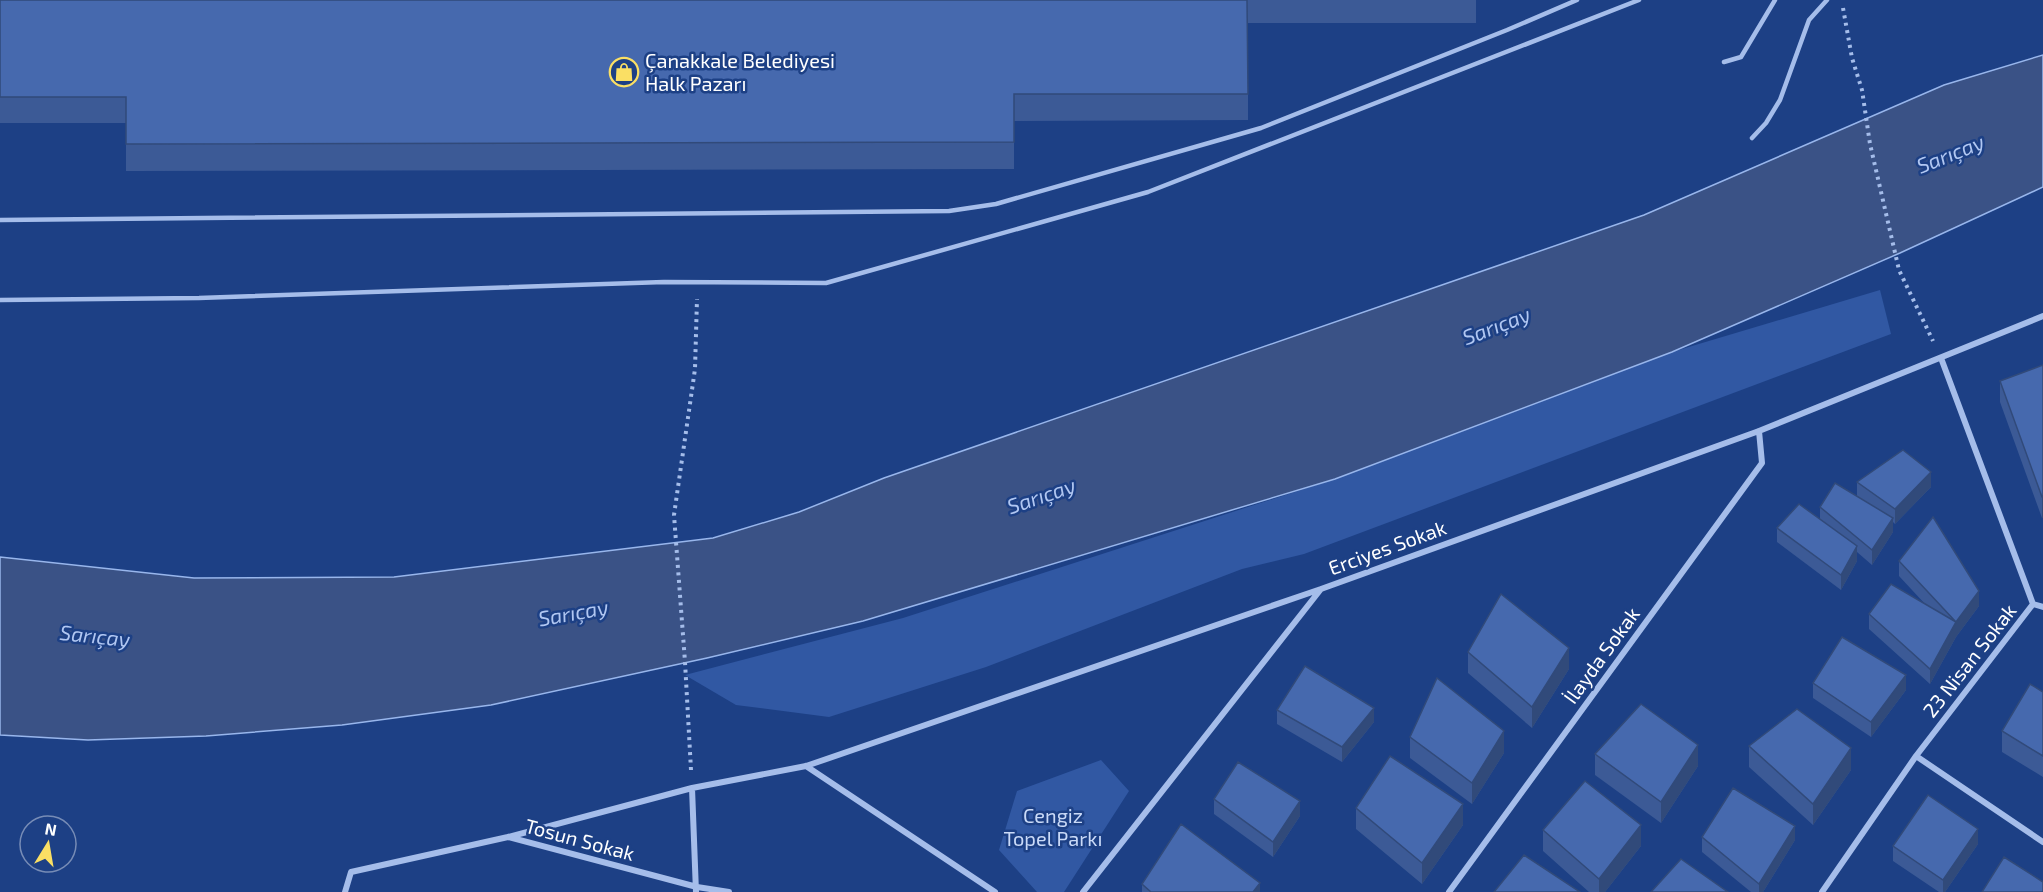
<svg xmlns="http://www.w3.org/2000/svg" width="2043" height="892" font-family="'Exo 2',sans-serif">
<rect width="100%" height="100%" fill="#1d4085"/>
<path fill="#3158a3" d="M 1880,290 L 1891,334 L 1304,554 L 1242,569 L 986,667 L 829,717 L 736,705 L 685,675 L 903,618 L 1335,479 L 1672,352 Z
M 1101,760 L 1129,791 L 1064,892 L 1037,892 L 999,850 L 1017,791 Z"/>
<path fill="#3a5286" stroke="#98b6ec" stroke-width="1.5" d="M 2043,55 L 2043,187 L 1900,253 L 1672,352 L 1335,479 L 863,621 L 707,658 L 491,705 L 342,725 L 206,736 L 88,740 L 0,735 L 0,557 L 194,578 L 394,577 L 713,538 L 799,512 L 884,478 L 1644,215 L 1944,85 Z"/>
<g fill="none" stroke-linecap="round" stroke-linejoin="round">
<path stroke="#a5bdea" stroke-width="4" stroke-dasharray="3 4.5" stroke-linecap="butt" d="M 1843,8 L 1852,58 L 1862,90 L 1870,144 L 1899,270 L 1933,341
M 691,770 L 685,662 L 674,515 L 695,369 L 697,299"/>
<path stroke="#a5bdea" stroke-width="4.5" d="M 1724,62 L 1741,57 L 1775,0
M 1752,138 L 1766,123 L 1780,100 L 1809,20 L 1827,0
M 0,220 L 949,211 L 996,204 L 1261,128 L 1507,30 L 1577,0
M 0,300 L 199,298 L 664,282 L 826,283 L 1148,192 L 1639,0"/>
<path stroke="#a5bdea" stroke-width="6" d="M 2033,604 L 2043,607
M 1916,756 L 2043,842
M 806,766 L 995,892
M 692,788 L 696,892
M 508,837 L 692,788 L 806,766 L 1321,589
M 345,892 L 351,872 L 508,837 L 697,887 L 729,892
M 1083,892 L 1321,589 L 1759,431 L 2043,316
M 1449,892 L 1762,463 L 1759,431
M 1822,892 L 1916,756 L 2033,604 L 1941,358"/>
</g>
<path fill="#3c5a96" d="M 0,0 L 1476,0 L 1476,23 L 1248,23 L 1248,120 L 1014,121 L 1014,169 L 126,171 L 126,123 L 0,123 Z
M 2043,365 L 2043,518 L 2042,518 L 2000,402 L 2000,381 Z
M 1857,482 L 1931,487 L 1895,524 L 1893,522 L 1893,532 L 1872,565 L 1857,552 L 1857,561 L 1841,590 L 1777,542 L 1777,528 L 1820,519 L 1820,507 L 1857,496 Z
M 1899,561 L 1979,606 L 1956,637 L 1930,684 L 1869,629 L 1869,614 L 1925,604 L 1899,576 Z
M 1468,652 L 1569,669 L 1532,728 L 1468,673 Z
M 1813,683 L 1906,690 L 1871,737 L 1813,698 Z
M 2043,692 L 2043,777 L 2002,752 L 2002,731 Z
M 1277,710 L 1374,722 L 1342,762 L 1277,724 Z
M 1410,737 L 1504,753 L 1472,804 L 1410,758 Z
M 1749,746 L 1851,770 L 1813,825 L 1749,767 Z
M 1595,754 L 1698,766 L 1661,823 L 1595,775 Z
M 1214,799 L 1300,816 L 1273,857 L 1214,814 Z
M 1356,808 L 1463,825 L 1422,884 L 1356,829 Z
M 1543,830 L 1641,846 L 1605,892 L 1589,892 L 1543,851 Z
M 1702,837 L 1795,840 L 1763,892 L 1751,892 L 1702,852 Z
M 1978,844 L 1945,892 L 1939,892 L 1893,861 L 1893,846 Z
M 1142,884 L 1260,892 L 1142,892 Z"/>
<path fill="#314a7a" d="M 1931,472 L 1931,487 L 1895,524 L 1895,509 Z
M 2042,497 L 2043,497 L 2043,518 L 2042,518 Z
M 1893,518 L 1893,532 L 1872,565 L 1872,550 Z
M 1857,546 L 1857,561 L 1841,590 L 1841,575 Z
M 1979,591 L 1979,606 L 1956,637 L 1930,684 L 1930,669 L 1956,622 Z
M 1569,648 L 1569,669 L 1532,728 L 1532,707 Z
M 1906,675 L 1906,690 L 1871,737 L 1871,722 Z
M 1374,708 L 1374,722 L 1342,762 L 1342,747 Z
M 1504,731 L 1504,753 L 1472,804 L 1472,783 Z
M 1698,745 L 1698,766 L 1661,823 L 1661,802 Z
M 1851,748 L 1851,770 L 1813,825 L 1813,804 Z
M 1300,801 L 1300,816 L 1273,857 L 1273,842 Z
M 1463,804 L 1463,825 L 1422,884 L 1422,863 Z
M 1641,825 L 1641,846 L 1605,892 L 1599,892 L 1599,879 Z
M 1795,826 L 1795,840 L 1763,892 L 1759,892 L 1759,884 Z
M 1978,829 L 1978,844 L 1945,892 L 1943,892 L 1943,880 Z
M 1260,883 L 1260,892 L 1253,892 Z"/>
<path fill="#4669ae" stroke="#314a7a" stroke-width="1.5" d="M 0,0 L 1247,0 L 1248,94 L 1014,94 L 1014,142 L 126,144 L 126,97 L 0,97 Z
M 2043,365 L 2043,497 L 2042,497 L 2000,381 Z
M 1903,450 L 1931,472 L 1895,509 L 1857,482 Z
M 1835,483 L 1893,518 L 1872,550 L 1820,507 Z
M 1799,504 L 1857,546 L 1841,575 L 1777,528 Z
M 1933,517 L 1979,591 L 1956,622 L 1930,669 L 1869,614 L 1891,584 L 1956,622 L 1899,561 Z
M 1501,594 L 1569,648 L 1532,707 L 1468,652 Z
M 1842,637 L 1906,675 L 1871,722 L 1813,683 Z
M 1305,666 L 1374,708 L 1342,747 L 1277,710 Z
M 1437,678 L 1504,731 L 1472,783 L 1410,737 Z
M 2030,684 L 2043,692 L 2043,756 L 2002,731 Z
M 1641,704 L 1698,745 L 1661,802 L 1595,754 Z
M 1797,709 L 1851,748 L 1813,804 L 1749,746 Z
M 1390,756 L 1463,804 L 1422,863 L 1356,808 Z
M 1238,762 L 1300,801 L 1273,842 L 1214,799 Z
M 1585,781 L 1641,825 L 1599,879 L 1543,830 Z
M 1733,788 L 1795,826 L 1759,884 L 1702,837 Z
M 1928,795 L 1978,829 L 1943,880 L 1893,846 Z
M 1181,824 L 1260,883 L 1253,892 L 1151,892 L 1142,884 Z
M 1524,855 L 1580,892 L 1494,892 Z
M 2004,857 L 2043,882 L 2043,892 L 1982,892 Z
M 1681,859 L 1728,892 L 1651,892 Z"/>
<defs>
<g id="shop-ring" transform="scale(1.5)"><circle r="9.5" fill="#1d4085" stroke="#fadf64" stroke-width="1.5"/><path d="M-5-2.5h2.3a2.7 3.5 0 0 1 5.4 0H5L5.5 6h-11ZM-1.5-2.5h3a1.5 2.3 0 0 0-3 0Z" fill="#fadf64"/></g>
</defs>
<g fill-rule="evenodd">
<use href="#shop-ring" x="624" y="72"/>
</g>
<g text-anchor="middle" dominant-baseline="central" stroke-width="5" stroke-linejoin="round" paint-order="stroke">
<g font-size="20" fill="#fff" stroke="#1d4085" text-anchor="start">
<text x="645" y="60">Çanakkale Belediyesi<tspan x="645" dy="23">Halk Pazarı</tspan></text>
</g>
<g font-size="20" fill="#fff" stroke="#1d4085">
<text transform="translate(1387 547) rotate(-20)">Erciyes Sokak</text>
<text transform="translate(1601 655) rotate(-54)">İlayda Sokak</text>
<text transform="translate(1969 660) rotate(-52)">23 Nisan Sokak</text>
<text transform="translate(580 839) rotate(15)">Tosun Sokak</text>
</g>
<g font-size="20" fill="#cadaf8" stroke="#1d4085">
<text x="1053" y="815">Cengiz<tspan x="1053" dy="23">Topel Parkı</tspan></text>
</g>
<g font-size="21" font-style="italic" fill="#b1c7f2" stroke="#1d4085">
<text transform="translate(1950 153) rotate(-22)">Sarıçay</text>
<text transform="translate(1496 325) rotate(-21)">Sarıçay</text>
<text transform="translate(1041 495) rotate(-19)">Sarıçay</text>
<text transform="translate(573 612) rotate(-10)">Sarıçay</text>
<text transform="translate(95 635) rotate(6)">Sarıçay</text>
</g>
</g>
<g transform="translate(48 844) rotate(11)"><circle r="28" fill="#1d4085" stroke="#778cb6" stroke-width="1.5"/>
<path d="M0-4.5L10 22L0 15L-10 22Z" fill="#fadf64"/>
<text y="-9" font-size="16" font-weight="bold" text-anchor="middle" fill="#ffffff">N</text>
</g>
</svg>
